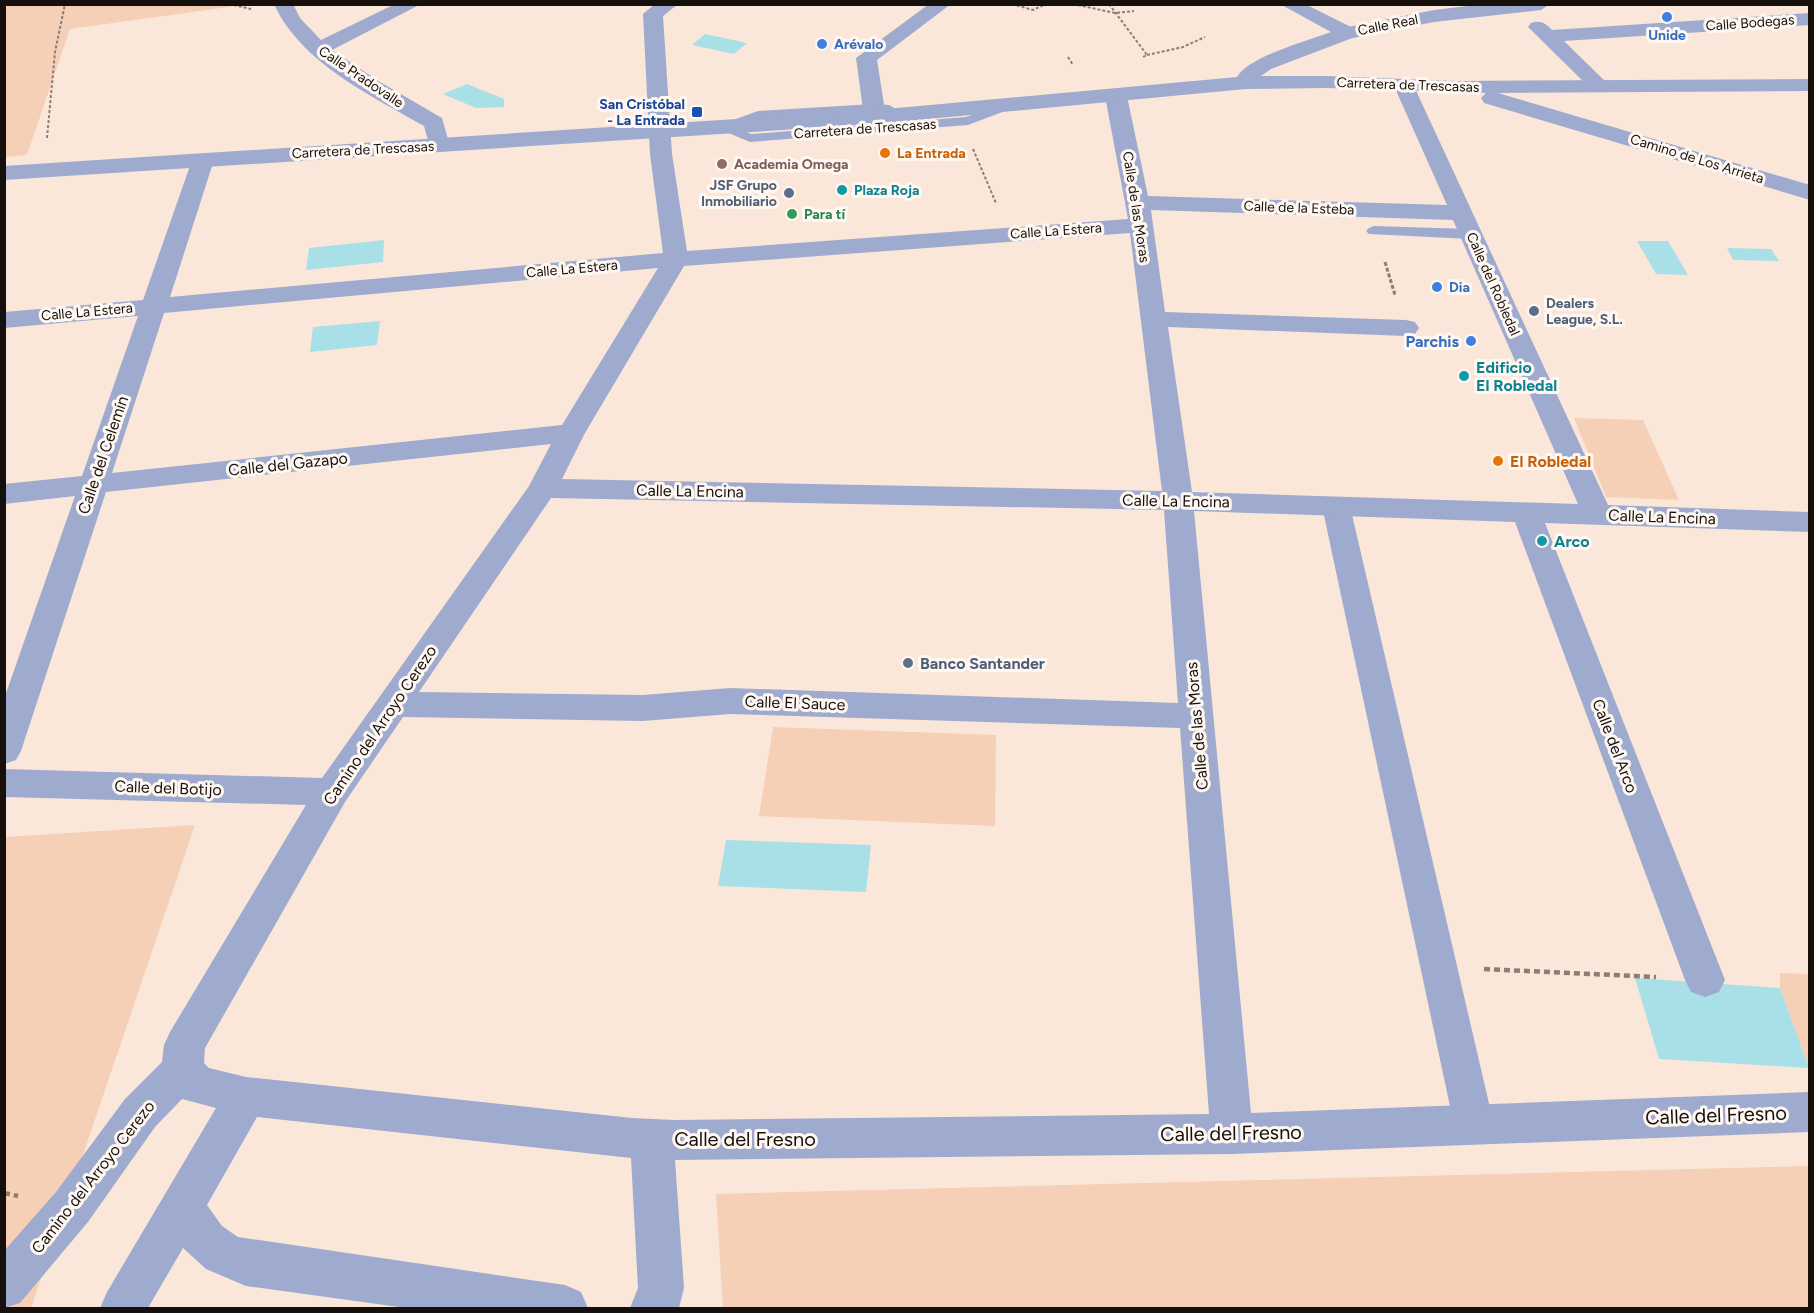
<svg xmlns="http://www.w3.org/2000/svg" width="1814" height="1313" font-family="Figtree,sans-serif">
<rect width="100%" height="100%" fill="#fbe7da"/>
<path fill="#f5cfb6" d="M 5,4 L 243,4 L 243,5 L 70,29 L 27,155 L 5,157 Z
M 1574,418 L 1643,420 L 1679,500 L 1606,497 Z
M 773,727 L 996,735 L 995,826 L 759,816 Z
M 195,825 L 31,1308 L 5,1308 L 5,837 Z
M 1780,973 L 1809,974 L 1809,1068 L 1780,988 Z
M 1809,1166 L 1809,1308 L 723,1308 L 716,1194 Z"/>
<path fill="#a9dfe6" d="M 705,34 L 747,43 L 734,54 L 692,45 Z
M 467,84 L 504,99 L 504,107 L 476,108 L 443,94 Z
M 384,240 L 383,262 L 306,270 L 309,248 Z
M 1637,241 L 1668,241 L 1688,275 L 1656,274 Z
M 1727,248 L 1771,249 L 1779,261 L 1733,260 Z
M 380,321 L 377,345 L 310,352 L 313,327 Z
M 726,840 L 871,845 L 866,892 L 718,886 Z
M 1635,978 L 1780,988 L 1809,1068 L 1659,1059 Z"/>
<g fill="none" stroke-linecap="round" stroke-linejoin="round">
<path stroke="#8b7e75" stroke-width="2" stroke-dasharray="3 2" stroke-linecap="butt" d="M 229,4 L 251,9
M 1012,4 L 1033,10 L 1046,4
M 1073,4 L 1115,13 L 1134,11
M 1109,4 L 1147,55 L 1143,57
M 1147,55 L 1183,47 L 1205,37
M 1068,57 L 1073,65
M 47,138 L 55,52 L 65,4
M 973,149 L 996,203"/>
<path stroke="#8b7e75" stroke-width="3" stroke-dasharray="4 2" stroke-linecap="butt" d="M 1385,262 L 1395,295"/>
<path stroke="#8b7e75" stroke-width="4.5" stroke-dasharray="6 4" stroke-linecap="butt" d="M 1484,969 L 1656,977
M 4,1193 L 18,1196"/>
<path fill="#9fabce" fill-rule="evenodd" d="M 1008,101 L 1015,105 L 1013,108 L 968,125 L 750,142 L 714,127 L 758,111 L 873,104 L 889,105 L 896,109 L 889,113 L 760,119 L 735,127 L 751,134 L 966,117 Z
M 1374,226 L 1470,229 L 1478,234 L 1470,239 L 1369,234 L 1366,231 L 1369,228 Z"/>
<path fill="#9fabce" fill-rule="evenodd" d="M 1336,497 L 1346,499 L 1350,506 L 1494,1125 L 1488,1138 L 1474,1144 L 1460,1138 L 1454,1125 L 1322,506 L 1326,499 Z"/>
<path fill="#9fabce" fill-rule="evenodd" d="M 274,4 L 293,4 L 300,18 L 321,40 L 395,4 L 421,4 L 332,50 L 380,82 L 442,118 L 450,146 L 447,151 L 431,151 L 424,126 C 370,95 301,63 274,4 Z
M 655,4 L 678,4 L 663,16 L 672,154 L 687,251 L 1128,219 L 1105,96 L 1108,91 L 1124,91 L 1127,96 L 1148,196 L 1447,205 L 1394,86 L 1398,82 L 1412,82 L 1608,505 L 1810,512 L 1810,532 L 1545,523 L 1725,980 L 1719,992 L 1705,997 L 1691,992 L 1685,980 L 1515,522 L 1194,511 L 1251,1113 L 1810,1092 L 1810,1132 L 1232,1154 L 675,1160 L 684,1288 L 679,1308 L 630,1308 L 638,1288 L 631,1158 L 257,1117 L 207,1205 L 222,1226 L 238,1237 L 565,1285 L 581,1292 L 588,1308 L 406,1308 L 246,1286 L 206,1269 L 183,1248 L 148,1308 L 100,1308 L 107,1292 L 216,1108 L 182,1099 L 155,1127 L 88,1222 L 20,1303 L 4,1308 L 4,1251 L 56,1192 L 125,1099 L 162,1062 L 164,1045 L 170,1032 L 306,805 L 4,797 L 4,769 L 322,778 L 529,486 L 551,444 L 106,492 L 21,751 L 16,760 L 4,764 L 4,699 L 75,496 L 4,504 L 4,484 L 82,476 L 138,316 L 4,328 L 4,312 L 143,300 L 192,160 L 195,155 L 211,155 L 214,160 L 170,297 L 663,253 L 650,154 L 643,14 ZM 1151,210 L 1453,220 L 1578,504 L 1192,492 L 1168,327 L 1406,336 L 1415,334 L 1419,328 L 1415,322 L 1406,320 L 1165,312 ZM 1130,233 L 1162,491 L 562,479 L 585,433 L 684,266 ZM 658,268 L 562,425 L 112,473 L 164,313 ZM 551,498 L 1164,510 L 1178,703 L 730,688 L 643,695 L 419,692 ZM 730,714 L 1180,728 L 1209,1114 L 674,1120 L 632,1118 L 246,1077 L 209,1068 L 204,1063 L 205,1048 L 345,802 L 403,717 L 643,721 Z
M 929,4 L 951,4 L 877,60 L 886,117 L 883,122 L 867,122 L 864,117 L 856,58 Z
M 1484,4 L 1550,4 L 1541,10 L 1434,22 L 1348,39 L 1341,37 L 1338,33 L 1341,29 L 1348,27 L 1434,10 Z
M 1810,13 L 1810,25 L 1564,41 L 1610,86 L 1606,90 L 1592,90 L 1528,27 L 1531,23 C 1541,20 1545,23 1552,30 Z"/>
<path fill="#9fabce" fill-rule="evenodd" d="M 1280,4 L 1305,4 L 1355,29 L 1358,33 L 1355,37 L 1271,69 L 1261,76 L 1326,76 L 1456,81 L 1810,79 L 1810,91 L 1498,93 L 1810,185 L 1810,200 L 1484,103 L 1481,98 L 1486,93 L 1326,88 L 1246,89 L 875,124 L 4,180 L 4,166 L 875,110 L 1237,77 C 1249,56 1308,41 1331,32 Z"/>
</g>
<g fill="#3f7fe0" stroke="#fff7f2" stroke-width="2">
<circle cx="1667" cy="17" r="6"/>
<circle cx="822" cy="44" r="6"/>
<circle cx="1437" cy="287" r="6"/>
<circle cx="1471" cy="341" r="6"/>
</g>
<rect fill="#1a4fb4" stroke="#fff7f2" stroke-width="2" x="691" y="106" width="12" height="12" rx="3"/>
<g fill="#e8710a" stroke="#fff7f2" stroke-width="2">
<circle cx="885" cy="153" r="6"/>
<circle cx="1498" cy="461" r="6"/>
</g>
<circle fill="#8d6e63" stroke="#fff7f2" stroke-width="2" cx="722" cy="164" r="6"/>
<g fill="#0f9aa8" stroke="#fff7f2" stroke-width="2">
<circle cx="842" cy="190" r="6"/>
<circle cx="1464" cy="376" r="6"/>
<circle cx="1542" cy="541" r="6"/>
</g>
<g fill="#5c6f8a" stroke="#fff7f2" stroke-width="2">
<circle cx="789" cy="193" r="6"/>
<circle cx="1534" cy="311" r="6"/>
<circle cx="908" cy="663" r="6"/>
</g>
<circle fill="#2e9e5b" stroke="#fff7f2" stroke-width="2" cx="792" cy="214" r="6"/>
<g text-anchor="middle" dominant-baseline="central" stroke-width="6" stroke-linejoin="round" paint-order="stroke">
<g font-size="14" fill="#16100c" stroke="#fff7f2">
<text transform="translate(1750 23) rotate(-4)">Calle Bodegas</text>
<text transform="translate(1388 25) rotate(-11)">Calle Real</text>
<text transform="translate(361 77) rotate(34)">Calle Pradovalle</text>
<text transform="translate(1408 85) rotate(2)">Carretera de Trescasas</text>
<text transform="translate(865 129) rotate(-4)">Carretera de Trescasas</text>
<text transform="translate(363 150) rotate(-3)">Carretera de Trescasas</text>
<text transform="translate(1697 159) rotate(17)">Camino de Los Arrieta</text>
<text transform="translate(1136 207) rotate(81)">Calle de las Moras</text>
<text transform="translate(1299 208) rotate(2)">Calle de la Esteba</text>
<text transform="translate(1056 231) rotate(-4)">Calle La Estera</text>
<text transform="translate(572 269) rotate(-5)">Calle La Estera</text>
<text transform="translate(1493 284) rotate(66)">Calle del Robledal</text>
<text transform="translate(87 312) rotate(-5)">Calle La Estera</text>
</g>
<g font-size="14" font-weight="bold" fill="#366cbe" stroke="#fff7f2" text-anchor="start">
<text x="1667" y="35" text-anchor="middle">Unide</text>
<text x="834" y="44">Arévalo</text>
<text x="1449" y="287">Dia</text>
</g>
<g font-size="14" font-weight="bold" fill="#164399" stroke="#fff7f2" text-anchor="end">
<text x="685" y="104">San Cristóbal<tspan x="685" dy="16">- La Entrada</tspan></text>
</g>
<g font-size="14" font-weight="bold" fill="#c56008" stroke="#fff7f2" text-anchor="start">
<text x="897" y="153">La Entrada</text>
</g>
<g font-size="14" font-weight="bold" fill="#785e54" stroke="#fff7f2" text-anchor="start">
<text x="734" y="164">Academia Omega</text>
</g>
<g font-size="14" font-weight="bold" fill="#4e5e75" stroke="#fff7f2" text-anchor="end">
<text x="777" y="185">JSF Grupo<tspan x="777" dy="16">Inmobiliario</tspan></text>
<text x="1546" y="303" text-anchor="start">Dealers<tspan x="1546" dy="16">League, S.L.</tspan></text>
</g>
<g font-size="14" font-weight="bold" fill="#0d838f" stroke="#fff7f2" text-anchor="start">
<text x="854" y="190">Plaza Roja</text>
</g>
<g font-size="14" font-weight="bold" fill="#27864d" stroke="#fff7f2" text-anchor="start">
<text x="804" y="214">Para tí</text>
</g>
<g font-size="16" font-weight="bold" fill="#366cbe" stroke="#fff7f2" text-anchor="end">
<text x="1459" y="341">Parchis</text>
</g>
<g font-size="16" font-weight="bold" fill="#0d838f" stroke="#fff7f2" text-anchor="start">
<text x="1476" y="367">Edificio<tspan x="1476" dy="18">El Robledal</tspan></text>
<text x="1554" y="541">Arco</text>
</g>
<g font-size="16" fill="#16100c" stroke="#fff7f2">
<text transform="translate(103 455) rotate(-71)">Calle del Celemín</text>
<text transform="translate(288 464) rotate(-6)">Calle del Gazapo</text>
<text transform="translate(690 491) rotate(1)">Calle La Encina</text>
<text transform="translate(1176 501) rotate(1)">Calle La Encina</text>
<text transform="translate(1662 517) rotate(2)">Calle La Encina</text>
<text transform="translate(795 703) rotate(2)">Calle El Sauce</text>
<text transform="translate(380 725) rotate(-56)">Camino del Arroyo Cerezo</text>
<text transform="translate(1197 726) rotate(-95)">Calle de las Moras</text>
<text transform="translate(1615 746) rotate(69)">Calle del Arco</text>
<text transform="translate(168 788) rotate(2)">Calle del Botijo</text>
<text transform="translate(93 1177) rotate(-52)">Camino del Arroyo Cerezo</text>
</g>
<g font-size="16" font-weight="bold" fill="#c56008" stroke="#fff7f2" text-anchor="start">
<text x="1510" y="461">El Robledal</text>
</g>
<g font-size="16" font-weight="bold" fill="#4e5e75" stroke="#fff7f2" text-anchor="start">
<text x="920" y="663">Banco Santander</text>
</g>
<g font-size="20" fill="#16100c" stroke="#fff7f2">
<text transform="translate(1716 1115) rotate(-2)">Calle del Fresno</text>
<text transform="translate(1231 1133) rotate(-1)">Calle del Fresno</text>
<text x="745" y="1139">Calle del Fresno</text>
</g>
</g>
<rect width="1814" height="1313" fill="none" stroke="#16100c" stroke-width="12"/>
</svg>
